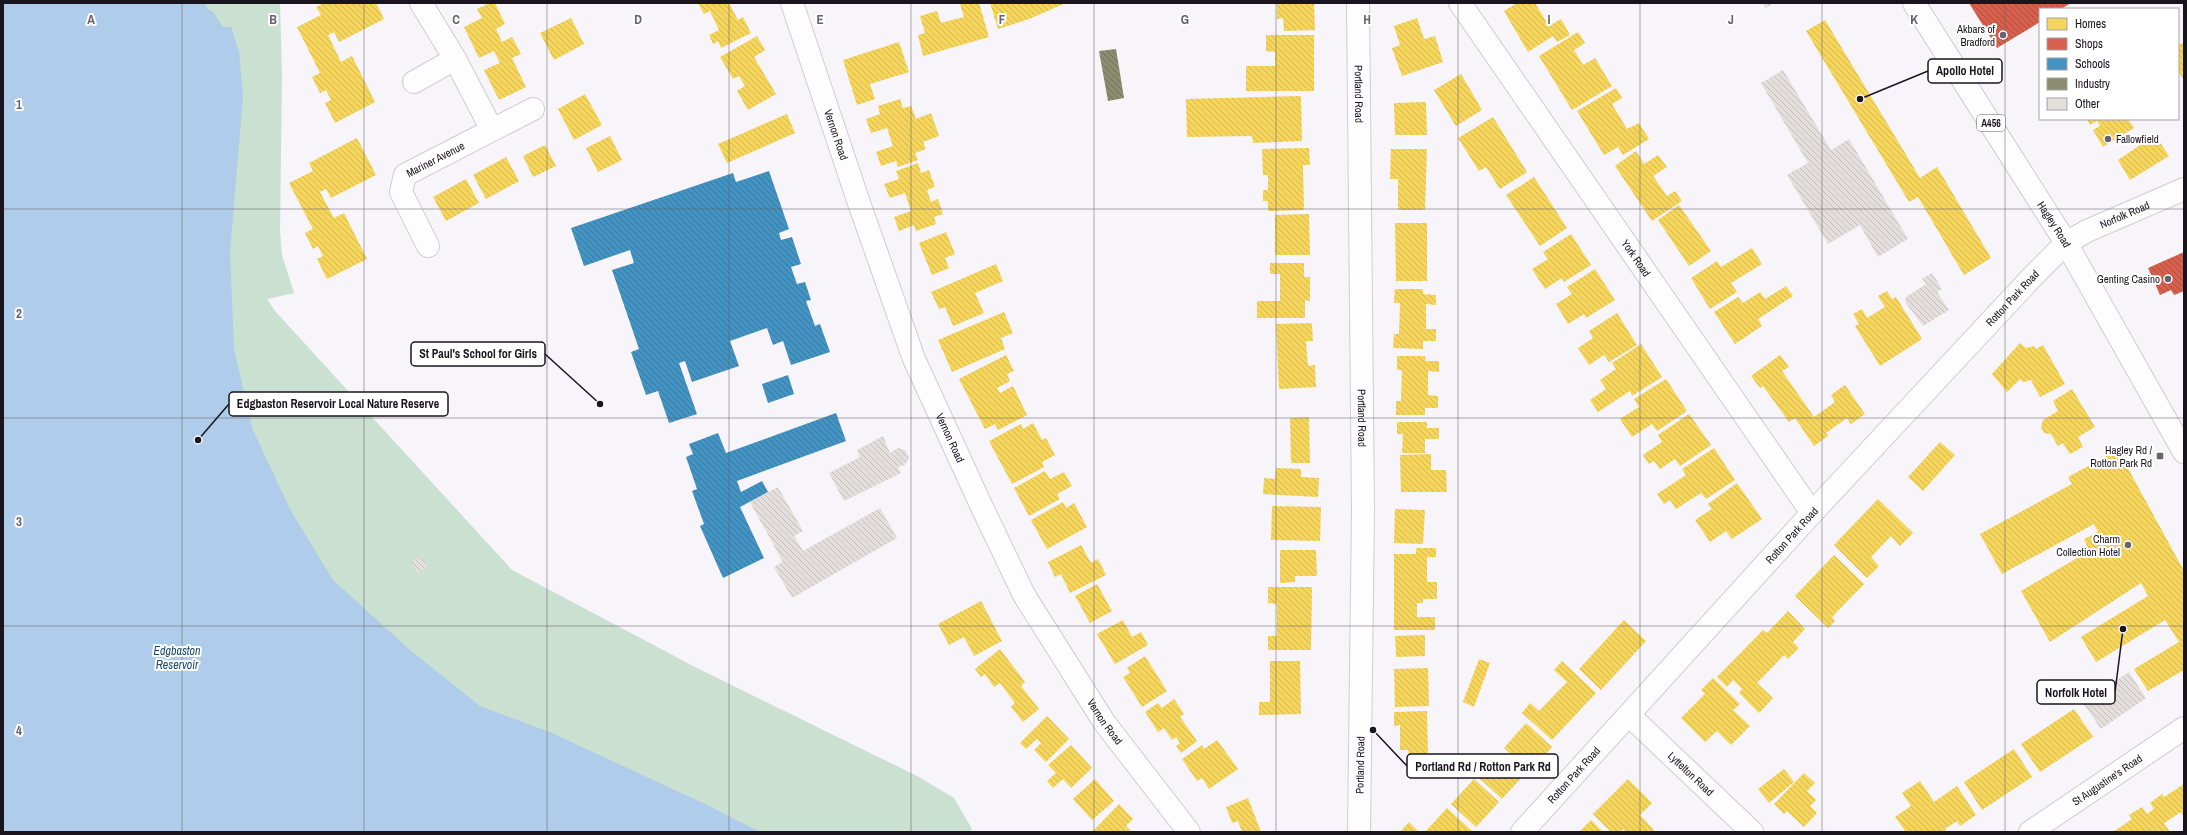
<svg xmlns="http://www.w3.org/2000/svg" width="2187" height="835" font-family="'Archivo Narrow',sans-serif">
<defs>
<pattern id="homes-back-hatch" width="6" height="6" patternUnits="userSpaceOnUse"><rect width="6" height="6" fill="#f6d55c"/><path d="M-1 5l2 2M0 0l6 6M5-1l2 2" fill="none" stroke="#d2b650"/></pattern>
<pattern id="shops-back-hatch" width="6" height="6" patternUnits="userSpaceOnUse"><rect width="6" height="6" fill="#d6604d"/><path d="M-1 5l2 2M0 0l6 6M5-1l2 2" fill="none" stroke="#ad4e3f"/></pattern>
<pattern id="schools-back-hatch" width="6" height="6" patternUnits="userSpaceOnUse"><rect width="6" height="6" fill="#4393c3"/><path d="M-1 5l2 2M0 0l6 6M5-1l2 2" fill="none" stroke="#37779e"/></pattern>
<pattern id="industry-back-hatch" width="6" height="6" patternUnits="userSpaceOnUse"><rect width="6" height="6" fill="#8c8c6e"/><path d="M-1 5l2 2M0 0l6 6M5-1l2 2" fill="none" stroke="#72715a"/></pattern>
<pattern id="building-back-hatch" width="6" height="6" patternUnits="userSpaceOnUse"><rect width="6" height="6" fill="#e4dedc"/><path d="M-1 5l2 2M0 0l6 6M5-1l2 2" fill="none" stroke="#c3bebc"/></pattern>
</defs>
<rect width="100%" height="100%" fill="#f7f4fa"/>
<path fill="#cae0d0" d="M 3,3 L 280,3 L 282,75 L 280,231 L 282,255 L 294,293 L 267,299 L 275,311 L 512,570 L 695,667 L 917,776 L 954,798 L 972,829 L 968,832 L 3,832 Z"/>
<path fill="#afcdeb" d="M 3,3 L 205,3 L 207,9 L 213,12 L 223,27 L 231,27 L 239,51 L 243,97 L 230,252 L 234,349 L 253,430 L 291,511 L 333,580 L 410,650 L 480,706 L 552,733 L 707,805 L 760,832 L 3,832 Z"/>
<path fill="url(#homes-back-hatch)" d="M 324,3 L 376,3 L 384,19 L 339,42 L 334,32 L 328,35 L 341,62 L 352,56 L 375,102 L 335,123 L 325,103 L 331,100 L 326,90 L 320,93 L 312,77 L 320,73 L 297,27 L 321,15 L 316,7 Z
M 490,3 L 495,3 L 505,24 L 496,29 L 502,42 L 512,37 L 521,54 L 512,58 L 526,87 L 499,100 L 484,70 L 500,63 L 494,51 L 479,58 L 464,27 L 482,18 L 477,9 Z
M 698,3 L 729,3 L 738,20 L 743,17 L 751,33 L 721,48 L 718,41 L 713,44 L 709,35 L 719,30 L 710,11 L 704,14 Z
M 964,3 L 979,3 L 989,37 L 923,56 L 918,35 L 925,33 L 920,16 L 937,11 L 941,23 L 952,20 L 964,17 L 960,4 Z
M 990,3 L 1066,3 L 1029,19 L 998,29 Z
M 1277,3 L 1314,3 L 1315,30 L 1284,31 L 1283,18 L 1277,19 Z
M 1517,3 L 1535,3 L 1549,26 L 1561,19 L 1570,35 L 1557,42 L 1553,36 L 1528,52 L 1504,11 Z
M 571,18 L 584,44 L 554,60 L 540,33 Z
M 1417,18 L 1424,39 L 1435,36 L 1443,62 L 1402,76 L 1392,48 L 1400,45 L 1394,26 Z
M 1825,20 L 1920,178 L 1937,167 L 1991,258 L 1964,275 L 1918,197 L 1909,202 L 1806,31 Z
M 1578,32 L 1585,43 L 1574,50 L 1583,65 L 1595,58 L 1612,86 L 1572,110 L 1539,56 Z
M 1266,35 L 1314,35 L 1314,91 L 1246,91 L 1246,66 L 1275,66 L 1275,52 L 1266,51 Z
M 757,36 L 765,50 L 754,57 L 776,94 L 748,110 L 737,91 L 745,86 L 739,76 L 733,79 L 720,57 Z
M 899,42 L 909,72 L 870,84 L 875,99 L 857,105 L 843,60 Z
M 2184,42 L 2184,80 L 2178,71 L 2178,46 Z
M 1461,74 L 1482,110 L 1456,126 L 1434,90 Z
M 1616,88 L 1622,98 L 1612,104 L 1627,129 L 1639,123 L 1649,139 L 1623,155 L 1618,147 L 1604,155 L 1577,111 Z
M 585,94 L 602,125 L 574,140 L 558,109 Z
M 1301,96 L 1302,141 L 1253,143 L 1252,136 L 1187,137 L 1186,99 Z
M 900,99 L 903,108 L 911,106 L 916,119 L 931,113 L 939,136 L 923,142 L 926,149 L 915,153 L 918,160 L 898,167 L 896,161 L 881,166 L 876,152 L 893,146 L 887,128 L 871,133 L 866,119 L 880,114 L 878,106 Z
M 1426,102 L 1427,135 L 1395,135 L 1394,103 Z
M 787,114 L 795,133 L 727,163 L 718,144 Z
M 1493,117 L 1527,172 L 1500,189 L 1486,167 L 1479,171 L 1458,138 Z
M 2087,119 L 2128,119 L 2134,128 L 2103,147 L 2093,130 L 2100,126 L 2097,121 L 2090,125 Z
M 2155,135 L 2169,156 L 2130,180 L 2118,160 Z
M 610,136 L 622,160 L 598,172 L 586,148 Z
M 357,138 L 376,175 L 331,198 L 326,189 L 320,192 L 334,218 L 344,213 L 367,259 L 327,279 L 317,259 L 323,256 L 318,246 L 313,249 L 305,233 L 313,229 L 289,183 L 313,171 L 309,163 Z
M 545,145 L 556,166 L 533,177 L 523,156 Z
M 1309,148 L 1310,165 L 1303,165 L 1304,210 L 1268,211 L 1268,201 L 1263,201 L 1263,190 L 1268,190 L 1268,175 L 1263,175 L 1262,149 Z
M 1391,149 L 1427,149 L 1425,210 L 1398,210 L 1398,179 L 1390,179 Z
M 1636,151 L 1644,164 L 1658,155 L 1667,167 L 1653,176 L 1667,196 L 1675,191 L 1682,201 L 1652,221 L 1615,166 Z
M 506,157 L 519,181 L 486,199 L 473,175 Z
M 918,163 L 921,173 L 929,170 L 935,187 L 927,190 L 931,202 L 938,199 L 943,214 L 934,217 L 936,224 L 916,231 L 914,225 L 899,231 L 894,217 L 911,211 L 905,193 L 890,198 L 884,184 L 899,179 L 896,171 Z
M 1534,177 L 1567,228 L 1540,246 L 1506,195 Z
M 466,179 L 479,203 L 446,221 L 433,197 Z
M 1679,205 L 1711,251 L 1689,266 L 1658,220 Z
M 1309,214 L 1310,255 L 1275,255 L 1275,215 Z
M 1395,223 L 1427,223 L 1427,281 L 1396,281 Z
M 946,232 L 955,254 L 945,258 L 949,268 L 932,275 L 919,243 Z
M 1571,234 L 1591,265 L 1564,282 L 1562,278 L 1545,289 L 1532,269 L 1548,259 L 1543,252 Z
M 1752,248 L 1762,264 L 1731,283 L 1737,292 L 1710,309 L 1691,278 L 1717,261 L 1721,267 Z
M 1270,263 L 1304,263 L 1304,277 L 1310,277 L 1310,301 L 1305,300 L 1305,318 L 1257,318 L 1257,301 L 1280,301 L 1280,274 L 1270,274 Z
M 996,264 L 1003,281 L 975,293 L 984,313 L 953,326 L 945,307 L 939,309 L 931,292 Z
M 1595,269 L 1615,300 L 1586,318 L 1584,314 L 1568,324 L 1556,304 L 1572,294 L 1567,287 Z
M 1786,286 L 1793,296 L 1758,319 L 1762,326 L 1735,344 L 1714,312 L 1738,297 L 1743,303 L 1760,292 L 1765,299 Z
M 1395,289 L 1423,289 L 1423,294 L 1436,295 L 1436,305 L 1426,304 L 1426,329 L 1436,329 L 1436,341 L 1423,341 L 1423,349 L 1393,348 L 1394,334 L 1399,334 L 1400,303 L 1394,303 Z
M 1887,291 L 1892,299 L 1896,297 L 1922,339 L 1880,366 L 1855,326 L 1859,324 L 1853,314 L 1862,309 L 1867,318 L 1885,307 L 1878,296 Z
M 1004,312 L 1013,333 L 1001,338 L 1005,349 L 952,372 L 938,340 Z
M 1617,313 L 1637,345 L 1609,362 L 1604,355 L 1589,365 L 1578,348 L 1593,338 L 1589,331 Z
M 1312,323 L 1313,341 L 1306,341 L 1308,366 L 1315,365 L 1316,387 L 1279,389 L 1276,324 Z
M 2020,343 L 2026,348 L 2034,346 L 2036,349 L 2043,345 L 2065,384 L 2040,397 L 2031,380 L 2023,382 L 2020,379 L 2007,392 L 1992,374 Z
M 1641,344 L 1662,377 L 1632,396 L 1630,391 L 1598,412 L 1590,400 L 1606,389 L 1600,380 L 1616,369 L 1612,363 Z
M 1006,355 L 1014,371 L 1007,374 L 1010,381 L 997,388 L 1000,393 L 1013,386 L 1027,415 L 998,430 L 995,424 L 985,429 L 959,379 Z
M 1780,355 L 1789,367 L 1782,371 L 1814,417 L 1835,402 L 1831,395 L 1845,385 L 1865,414 L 1851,424 L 1847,418 L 1826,433 L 1828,436 L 1814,446 L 1795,418 L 1789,422 L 1763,386 L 1760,388 L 1751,376 Z
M 1397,356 L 1425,356 L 1426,361 L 1439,361 L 1439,372 L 1428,371 L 1428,395 L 1438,396 L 1438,408 L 1425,408 L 1425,415 L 1396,415 L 1396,401 L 1401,401 L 1402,370 L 1397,370 Z
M 1666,379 L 1687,411 L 1657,431 L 1652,424 L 1632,437 L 1620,419 L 1639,407 L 1634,399 Z
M 2072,389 L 2095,427 L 2078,437 L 2083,447 L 2070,454 L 2063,443 L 2058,446 L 2051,434 L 2044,433 L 2041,427 L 2043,420 L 2058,411 L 2053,401 Z
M 1689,414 L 1711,445 L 1680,466 L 1675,459 L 1660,469 L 1654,461 L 1649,464 L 1643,455 L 1662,442 L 1658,435 Z
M 1309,417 L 1310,463 L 1291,463 L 1290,418 Z
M 1397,422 L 1427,422 L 1427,428 L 1439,428 L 1439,439 L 1425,439 L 1425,453 L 1402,453 L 1403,434 L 1397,434 Z
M 1033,423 L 1042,440 L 1046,438 L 1055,455 L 1042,462 L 1044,467 L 1012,484 L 989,441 L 1021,424 L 1023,429 Z
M 1940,442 L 1955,455 L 1923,491 L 1908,477 Z
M 1714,448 L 1735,480 L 1706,499 L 1701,493 L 1676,509 L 1670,500 L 1664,504 L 1657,494 L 1686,475 L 1682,469 Z
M 2118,450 L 2184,571 L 2184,670 L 2148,691 L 2134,669 L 2179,642 L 2165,620 L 2096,662 L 2081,637 L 2148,596 L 2141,583 L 2050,642 L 2021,591 L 2089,551 L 2084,539 L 2098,532 L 2094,524 L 2002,574 L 1980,534 L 2072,484 L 2068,477 Z
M 1431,454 L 1431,470 L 1446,470 L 1447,492 L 1401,492 L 1400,455 Z
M 1276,468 L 1301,469 L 1301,477 L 1319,478 L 1318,497 L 1263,494 L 1264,478 L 1275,479 Z
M 1045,471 L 1050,479 L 1064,472 L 1072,486 L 1057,494 L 1060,499 L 1029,516 L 1014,488 Z
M 1737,483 L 1762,519 L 1732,539 L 1726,531 L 1710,542 L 1695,520 L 1712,509 L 1708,504 Z
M 1878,499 L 1913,533 L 1900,546 L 1891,536 L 1871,557 L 1879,566 L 1867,578 L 1834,545 Z
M 1063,502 L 1066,508 L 1074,503 L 1087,527 L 1047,549 L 1031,520 Z
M 1272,506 L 1321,507 L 1320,541 L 1271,540 Z
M 1395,509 L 1425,510 L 1423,544 L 1394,543 Z
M 1081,545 L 1091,563 L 1098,559 L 1106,575 L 1070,593 L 1061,574 L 1055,577 L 1048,562 Z
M 1416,548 L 1436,548 L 1436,557 L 1427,557 L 1427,582 L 1437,582 L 1437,599 L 1423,599 L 1423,603 L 1417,603 L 1417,617 L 1435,617 L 1435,630 L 1394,630 L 1394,554 L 1416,554 Z
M 1280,550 L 1316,550 L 1317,576 L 1295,576 L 1295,582 L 1280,583 Z
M 1834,555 L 1864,584 L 1832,617 L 1835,621 L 1828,628 L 1795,596 Z
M 1097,584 L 1112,611 L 1090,623 L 1075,596 Z
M 1268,587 L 1312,587 L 1311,650 L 1268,650 L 1268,636 L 1277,636 L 1277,604 L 1268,603 Z
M 981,601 L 1002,641 L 974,656 L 964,637 L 949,645 L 938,624 Z
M 1788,611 L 1805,629 L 1793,642 L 1799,648 L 1788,659 L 1784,655 L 1757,683 L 1773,698 L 1759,713 L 1739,693 L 1742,689 L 1733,680 L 1727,687 L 1717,677 L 1763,630 L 1767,633 Z
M 1123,620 L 1132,637 L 1141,632 L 1148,645 L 1115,664 L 1097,634 Z
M 1624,620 L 1646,641 L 1601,690 L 1579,669 Z
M 1425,635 L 1425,656 L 1396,657 L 1395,636 Z
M 1000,649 L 1025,682 L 1021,686 L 1039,709 L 1023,722 L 1011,707 L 1015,703 L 1000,683 L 994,687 L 985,674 L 981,677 L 975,669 Z
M 1145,656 L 1167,691 L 1142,707 L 1123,677 L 1130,673 L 1127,668 Z
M 1479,659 L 1490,663 L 1474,707 L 1463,702 Z
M 1270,661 L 1300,661 L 1301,714 L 1259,715 L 1259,702 L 1270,702 Z
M 1562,661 L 1596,693 L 1552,740 L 1522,713 L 1530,703 L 1539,711 L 1567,682 L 1554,670 Z
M 1428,668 L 1429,706 L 1395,707 L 1394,669 Z
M 1713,678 L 1740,704 L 1733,710 L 1750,726 L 1731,745 L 1717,731 L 1705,742 L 1681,718 L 1705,694 L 1701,690 Z
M 1174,699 L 1184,714 L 1180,717 L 1197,741 L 1181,753 L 1176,746 L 1180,743 L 1176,737 L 1172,740 L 1164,728 L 1158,732 L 1145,712 L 1158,703 L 1162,708 Z
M 2074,709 L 2093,737 L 2040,772 L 2021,744 Z
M 1427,711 L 1428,756 L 1409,756 L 1408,750 L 1400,750 L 1400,725 L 1394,726 L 1394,712 Z
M 1047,716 L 1069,739 L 1046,762 L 1034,750 L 1041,743 L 1037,739 L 1026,749 L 1020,743 Z
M 1526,723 L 1552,747 L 1530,772 L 1504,748 Z
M 1217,740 L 1238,769 L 1209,789 L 1202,778 L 1197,781 L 1182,759 L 1202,745 L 1204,749 Z
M 1071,745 L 1092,768 L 1071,788 L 1063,779 L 1053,788 L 1047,781 L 1056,773 L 1048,765 Z
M 2014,749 L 2032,777 L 1982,810 L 1964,782 Z
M 1500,753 L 1524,775 L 1502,799 L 1478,777 Z
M 1784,769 L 1794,782 L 1769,803 L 1758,789 Z
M 1804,773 L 1815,783 L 1807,791 L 1816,800 L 1810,806 L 1817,813 L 1804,827 L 1787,811 L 1784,814 L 1774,804 Z
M 1095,779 L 1114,801 L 1092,820 L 1073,799 Z
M 1474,779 L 1499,802 L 1476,827 L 1451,804 Z
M 1628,779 L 1652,803 L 1640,815 L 1654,830 L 1652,832 L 1626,832 L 1623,829 L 1620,832 L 1611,832 L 1593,814 Z
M 1920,781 L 1934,802 L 1957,786 L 1976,815 L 1960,826 L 1957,821 L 1945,829 L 1947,832 L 1906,832 L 1895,817 L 1911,806 L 1902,793 Z
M 2184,784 L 2184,817 L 2181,812 L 2164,823 L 2170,832 L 2159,832 L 2158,830 L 2155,832 L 2113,832 L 2132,819 L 2129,815 L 2142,807 L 2147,814 L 2154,809 L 2150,803 L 2162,794 L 2164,797 Z
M 1248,798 L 1261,832 L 1242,832 L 1238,821 L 1232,823 L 1226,807 Z
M 1119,804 L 1133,819 L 1126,826 L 1132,832 L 1092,832 Z
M 1447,808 L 1473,832 L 1425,832 Z
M 1591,820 L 1603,832 L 1579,832 Z
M 1409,822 L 1419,832 L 1400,832 Z"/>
<path fill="url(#shops-back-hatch)" d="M 1969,3 L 2071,3 L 2061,9 L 2040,9 L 2040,22 L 1997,48 Z
M 2184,252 L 2184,291 L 2174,295 L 2171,290 L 2160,295 L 2148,268 Z"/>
<path fill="url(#schools-back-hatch)" d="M 769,171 L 789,229 L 779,233 L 781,240 L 792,237 L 801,264 L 791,267 L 797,284 L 805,282 L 811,300 L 806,301 L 815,326 L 820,324 L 830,352 L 791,365 L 783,341 L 773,345 L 767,328 L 730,341 L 739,366 L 692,382 L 685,361 L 679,363 L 697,414 L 669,423 L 658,391 L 646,395 L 631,352 L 639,349 L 612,270 L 634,263 L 630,250 L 584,266 L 571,228 L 733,173 L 736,182 Z
M 788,375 L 794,394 L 768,403 L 762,384 Z
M 836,413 L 846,441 L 737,481 L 741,492 L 762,481 L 768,492 L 740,507 L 764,558 L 723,578 L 700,526 L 704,524 L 692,491 L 697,489 L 686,457 L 693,454 L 689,444 L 718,433 L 726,453 Z"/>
<path fill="url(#industry-back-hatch)" d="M 1116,49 L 1124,98 L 1108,101 L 1099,51 Z"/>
<path fill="url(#building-back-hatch)" d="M 1762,3 L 1774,3 L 1766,8 Z
M 1783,70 L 1831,150 L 1849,139 L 1908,239 L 1878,257 L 1860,225 L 1828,244 L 1787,175 L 1808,163 L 1761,83 Z
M 1932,273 L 1942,289 L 1937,292 L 1949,310 L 1923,326 L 1905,302 L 1906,297 L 1926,284 L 1922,279 Z
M 883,436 L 890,453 L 898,448 L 905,450 L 909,458 L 905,465 L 898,467 L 901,473 L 844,501 L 829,473 L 860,457 L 857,450 Z
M 778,487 L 803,531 L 794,536 L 803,551 L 880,508 L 897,538 L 792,598 L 774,567 L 783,562 L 750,502 Z
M 421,556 L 428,568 L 418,574 L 411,562 Z
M 2129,672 L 2146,698 L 2101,729 L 2083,703 Z"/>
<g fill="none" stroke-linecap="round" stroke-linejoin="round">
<g stroke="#d0ccd4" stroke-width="24">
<g id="minor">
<path d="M 421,3 L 455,59 L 492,130"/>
<path id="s1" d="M 792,3 L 859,203 L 914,359 L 980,503 L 1024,595 L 1104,722 L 1189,832"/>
<path id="s2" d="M 1460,3 L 1812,513"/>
<path d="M 414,82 L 455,59"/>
<path id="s3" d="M 428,246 L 401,192 L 405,175 L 533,109"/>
<path id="s4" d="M 1630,716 L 1752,832"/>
<path id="s5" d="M 2030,832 L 2184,728"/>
</g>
</g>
<g stroke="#d0ccd4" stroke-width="24">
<g id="major">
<path id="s6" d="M 1358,3 L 1363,510 L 1359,832"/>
<path id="s7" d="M 1522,832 L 1812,513 L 2034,275 L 2066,243 L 2087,231 L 2184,189"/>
</g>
</g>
<g stroke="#d0ccd4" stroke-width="24">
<g id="highway">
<path id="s8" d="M 1914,3 L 2066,243 L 2184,452"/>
</g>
</g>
<use href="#minor" stroke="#fefdfe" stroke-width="22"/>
<use href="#major" stroke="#fefdfe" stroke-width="22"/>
<use href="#highway" stroke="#fefdfe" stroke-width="22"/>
</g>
<path fill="none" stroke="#67626b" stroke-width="1" stroke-opacity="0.55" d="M 182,3 L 182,832M 364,3 L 364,832M 547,3 L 547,832M 729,3 L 729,832M 911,3 L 911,832M 1094,3 L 1094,832M 1276,3 L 1276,832M 1458,3 L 1458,832M 1640,3 L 1640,832M 1822,3 L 1822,832M 2005,3 L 2005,832M 3,209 L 2184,209M 3,418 L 2184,418M 3,626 L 2184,626"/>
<g fill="#67626b" stroke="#fff" stroke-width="1.5">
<circle cx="2003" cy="35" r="4"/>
<circle cx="2108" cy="139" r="4"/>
<circle cx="2168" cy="279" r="4"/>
<rect x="2156" y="452" width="8" height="8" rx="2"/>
<circle cx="2128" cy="545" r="4"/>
</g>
<g text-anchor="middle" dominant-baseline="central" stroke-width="4" stroke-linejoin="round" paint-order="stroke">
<rect fill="#fff" stroke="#5e5a62" stroke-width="1" x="1977" y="115" width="28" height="16" rx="3"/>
<g font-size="10" font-weight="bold" fill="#19141e">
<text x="1991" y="123">A456</text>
</g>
<g font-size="11" fill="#19141e" stroke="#fff" text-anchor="end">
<text x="1995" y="29">Akbars of<tspan x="1995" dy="13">Bradford</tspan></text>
<text x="2116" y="139" text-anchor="start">Fallowfield</text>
<text x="2160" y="279">Genting Casino</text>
<text x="2152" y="450">Hagley Rd /<tspan x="2152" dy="13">Rotton Park Rd</tspan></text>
<text x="2120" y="539">Charm<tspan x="2120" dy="13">Collection Hotel</tspan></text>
</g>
<g font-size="11" fill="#19141e" stroke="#fff">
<text stroke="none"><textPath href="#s6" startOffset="91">Portland Road</textPath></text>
<text stroke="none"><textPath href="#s1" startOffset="139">Vernon Road</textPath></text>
<text stroke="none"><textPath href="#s3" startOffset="112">Mariner Avenue</textPath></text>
<text stroke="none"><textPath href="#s7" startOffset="867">Norfolk Road</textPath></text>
<text stroke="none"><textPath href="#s8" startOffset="262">Hagley Road</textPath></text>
<text stroke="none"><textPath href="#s2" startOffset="310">York Road</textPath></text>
<text stroke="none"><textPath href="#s7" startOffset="725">Rotton Park Road</textPath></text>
<text stroke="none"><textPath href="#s6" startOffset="415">Portland Road</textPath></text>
<text stroke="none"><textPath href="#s1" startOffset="463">Vernon Road</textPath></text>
<text stroke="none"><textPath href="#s7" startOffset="401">Rotton Park Road</textPath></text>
<text stroke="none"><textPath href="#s1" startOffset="787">Vernon Road</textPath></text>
<text transform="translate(1360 765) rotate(-89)">Portland Road</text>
<text stroke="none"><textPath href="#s4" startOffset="84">Lyttelton Road</textPath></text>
<text stroke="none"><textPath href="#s7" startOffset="77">Rotton Park Road</textPath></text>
<text stroke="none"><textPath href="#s5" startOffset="93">St Augustine's Road</textPath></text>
</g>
<g font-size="12" font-style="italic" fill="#18496f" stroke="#fff">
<text x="177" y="651">Edgbaston<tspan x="177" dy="14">Reservoir</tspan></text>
</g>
</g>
<g font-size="13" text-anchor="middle" font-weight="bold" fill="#67626b" stroke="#fff" stroke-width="4" stroke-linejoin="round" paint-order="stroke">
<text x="91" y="24">A</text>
<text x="273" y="24">B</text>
<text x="456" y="24">C</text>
<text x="638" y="24">D</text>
<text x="820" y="24">E</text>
<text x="1002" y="24">F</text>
<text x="1185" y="24">G</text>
<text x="1367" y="24">H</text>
<text x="1549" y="24">I</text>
<text x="1731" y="24">J</text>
<text x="1914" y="24">K</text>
<text x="19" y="109">1</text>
<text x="19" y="318">2</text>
<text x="19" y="526">3</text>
<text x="19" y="735">4</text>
</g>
<path fill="none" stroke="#19141e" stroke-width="1.5" d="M1860 99L1928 71M600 404L545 354M198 440L229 404M2123 629L2115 692M1373 730L1407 766"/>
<g fill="#19141e" stroke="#fff" stroke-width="1.5">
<circle cx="1860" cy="99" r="4"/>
<circle cx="600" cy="404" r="4"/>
<circle cx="198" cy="440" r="4"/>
<circle cx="2123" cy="629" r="4"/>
<circle cx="1373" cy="730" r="4"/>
</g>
<g fill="#fff" stroke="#19141e" stroke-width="1.5">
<rect x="1928" y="59" width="74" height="24" rx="4"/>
<rect x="411" y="342" width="134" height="24" rx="4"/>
<rect x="229" y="392" width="219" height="24" rx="4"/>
<rect x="2037" y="680" width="78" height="24" rx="4"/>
<rect x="1407" y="754" width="151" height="24" rx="4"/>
</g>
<g font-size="12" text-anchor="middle" font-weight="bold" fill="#19141e">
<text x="1965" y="75">Apollo Hotel</text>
<text x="478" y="358">St Paul's School for Girls</text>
<text x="338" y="408">Edgbaston Reservoir Local Nature Reserve</text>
<text x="2076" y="697">Norfolk Hotel</text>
<text x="1483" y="771">Portland Rd / Rotton Park Rd</text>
</g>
<rect width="2187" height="835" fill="none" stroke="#19141e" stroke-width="8"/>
<rect x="2039" y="8" width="140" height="112" fill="#ffffff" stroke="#a3a1a5"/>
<rect x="2047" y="18" width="20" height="12" fill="#f6d55c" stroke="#a3a1a5"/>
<text x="2075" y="28" font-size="12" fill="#19141e">Homes</text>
<rect x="2047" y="38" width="20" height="12" fill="#d6604d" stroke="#a3a1a5"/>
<text x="2075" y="48" font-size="12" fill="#19141e">Shops</text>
<rect x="2047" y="58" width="20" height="12" fill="#4393c3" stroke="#a3a1a5"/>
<text x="2075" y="68" font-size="12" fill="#19141e">Schools</text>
<rect x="2047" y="78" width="20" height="12" fill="#8c8c6e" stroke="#a3a1a5"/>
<text x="2075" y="88" font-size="12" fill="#19141e">Industry</text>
<rect x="2047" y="98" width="20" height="12" fill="#e4dedc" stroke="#a3a1a5"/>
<text x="2075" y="108" font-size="12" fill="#19141e">Other</text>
</svg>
